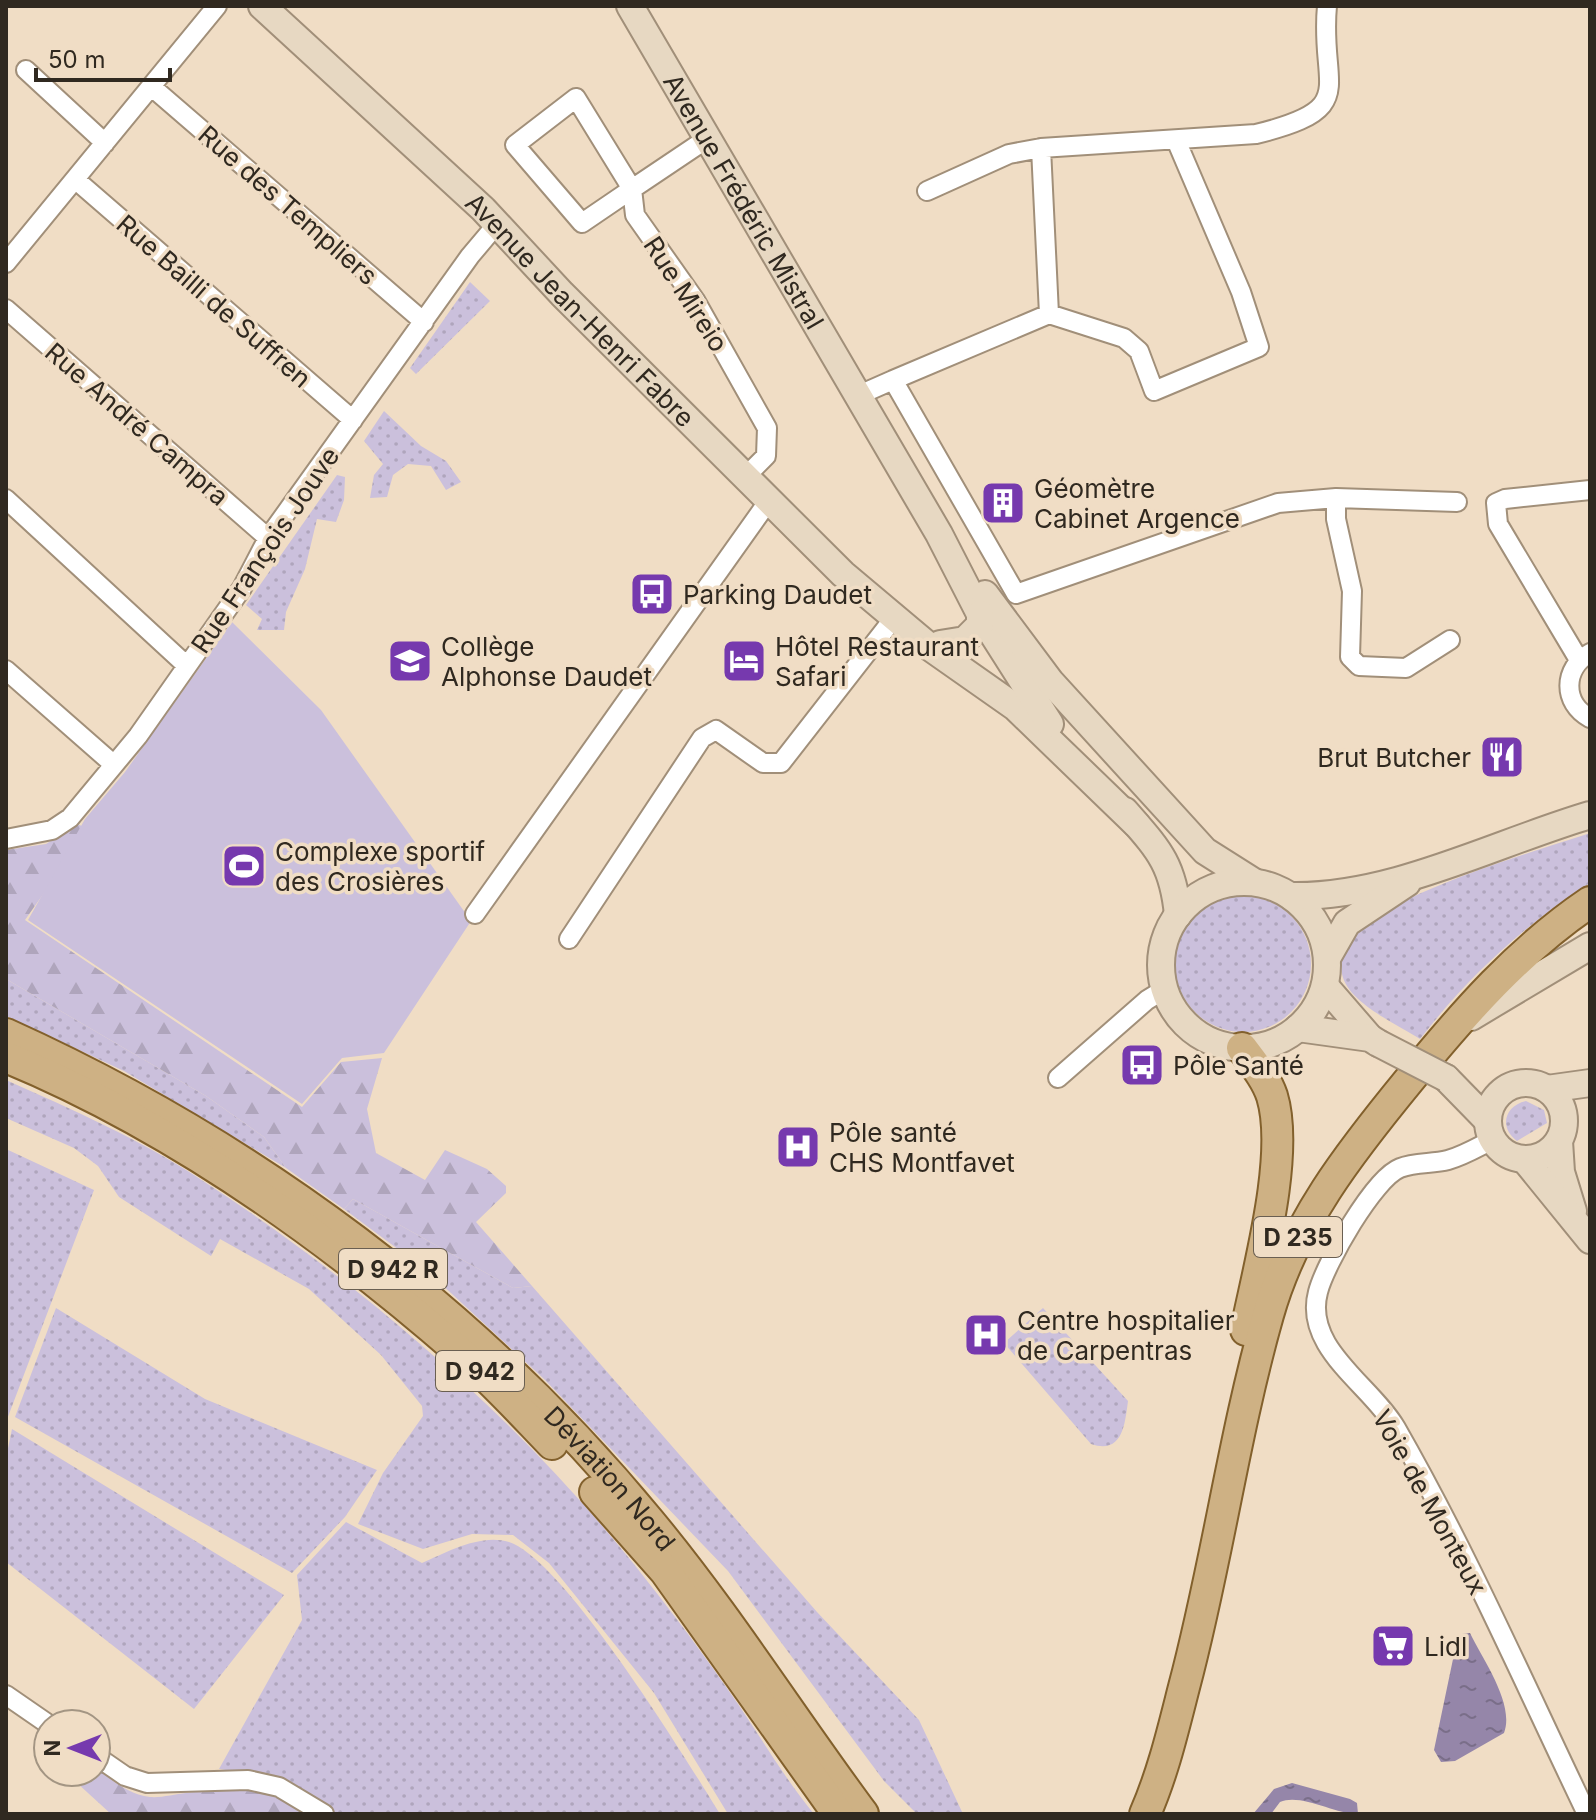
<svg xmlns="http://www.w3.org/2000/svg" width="1596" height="1820" font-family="Inter,sans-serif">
<defs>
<pattern id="grass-dots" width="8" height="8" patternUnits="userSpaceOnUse" patternTransform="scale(2)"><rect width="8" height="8" fill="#cbc0dc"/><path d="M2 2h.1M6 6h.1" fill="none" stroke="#afa5bc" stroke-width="1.8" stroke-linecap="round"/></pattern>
<pattern id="forest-firs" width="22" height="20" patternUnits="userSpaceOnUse" patternTransform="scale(2)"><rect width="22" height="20" fill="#cbc0dc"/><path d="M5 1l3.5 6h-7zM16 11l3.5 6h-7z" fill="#afa5bc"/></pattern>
<pattern id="water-ripples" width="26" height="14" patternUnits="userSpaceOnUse" patternTransform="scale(2)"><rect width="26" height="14" fill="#9586a9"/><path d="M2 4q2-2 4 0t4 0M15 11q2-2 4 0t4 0" fill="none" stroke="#7a6e89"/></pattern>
</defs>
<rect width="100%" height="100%" fill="#f0ddc5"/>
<path fill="url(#grass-dots)" d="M 470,282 L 490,301 L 416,374 L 410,368 Z
M 384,411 L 421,446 L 446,461 L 461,482 L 446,490 L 431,466 L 408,464 L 393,475 L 387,497 L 370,498 L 374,475 L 383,464 L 364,441 Z
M 337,475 L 345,477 L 344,500 L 336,522 L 317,519 L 305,569 L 286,612 L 284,630 L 257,630 L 262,619 L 246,605 Z
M 1590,833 L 1590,883 C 1524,925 1468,977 1420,1039 C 1397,1024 1348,1003 1342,974 C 1339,960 1345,944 1354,934 C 1393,893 1533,852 1590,833 Z
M1175 964a68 68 0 1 1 136 0a68 68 0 1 1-136 0Z
M 6,979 L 206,1096 L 264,1137 L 286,1168 L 124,1071 L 6,1016 Z
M 6,1080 C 71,1109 140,1139 200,1179 C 362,1284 512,1413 633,1563 C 670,1609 705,1656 738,1704 C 763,1741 786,1780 814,1814 L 728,1814 L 654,1693 L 549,1563 L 513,1535 L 472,1534 L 423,1549 L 358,1524 L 383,1473 L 423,1416 L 422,1406 L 381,1355 L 309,1289 L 220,1239 L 211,1256 L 119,1197 L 98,1166 L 74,1148 L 6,1118 Z
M 1526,1101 L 1544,1110 L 1547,1123 L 1517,1141 C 1499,1128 1504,1106 1526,1101 Z
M 6,1149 L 94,1190 L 6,1422 Z
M 353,1199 L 513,1288 L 532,1286 L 817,1612 L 919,1720 L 963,1814 L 917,1814 L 884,1781 L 728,1571 L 544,1379 L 426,1270 L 344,1209 Z
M 56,1308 L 205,1399 L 377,1470 L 345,1517 L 292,1573 L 15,1417 Z
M 1043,1308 L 1128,1401 C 1125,1423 1123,1455 1091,1444 L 1004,1343 Z
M 12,1429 L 284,1595 L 194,1709 L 6,1562 L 6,1458 Z
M 346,1522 L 422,1563 C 447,1552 481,1533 509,1542 C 564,1560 686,1759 720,1814 L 335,1814 C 296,1782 268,1776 219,1769 L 302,1620 L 297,1575 Z"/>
<path fill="url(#forest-firs)" d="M 77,824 L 89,829 L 25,920 L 302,1107 L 341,1062 L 382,1058 L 367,1109 L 376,1153 L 425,1180 L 445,1150 L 487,1169 L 506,1186 L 506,1193 L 476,1222 L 532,1286 L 513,1288 L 353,1199 L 344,1209 L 286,1168 L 264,1137 L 206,1096 L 6,979 L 6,850 L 46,844 Z
M 96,1768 C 113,1781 128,1794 150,1797 C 161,1798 175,1794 186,1793 C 238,1787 265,1782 309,1814 L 111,1814 L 65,1772 L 96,1772 Z"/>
<path fill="#cbc0dc" d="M 232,622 L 321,710 L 471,921 L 384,1053 L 342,1058 L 302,1104 L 28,920 L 85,819 L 125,772 Z"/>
<path fill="url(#water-ripples)" d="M 1470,1633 C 1483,1660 1515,1704 1504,1733 L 1455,1761 L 1441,1762 L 1434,1750 L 1457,1640 L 1462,1634 Z
M 1292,1783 L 1350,1799 L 1357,1803 L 1358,1814 C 1334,1814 1301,1793 1280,1802 L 1271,1814 L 1253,1814 L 1274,1789 Z"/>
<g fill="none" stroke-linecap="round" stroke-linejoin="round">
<g stroke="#a18f79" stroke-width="22">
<path id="street" d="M 26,70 L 105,143
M 153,88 L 424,322
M 576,98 L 632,189 L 582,223 L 515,145 Z
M 708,138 L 632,189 L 635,215 L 695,300 L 767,428 L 766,456 L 747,475
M 76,180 L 353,420
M 927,191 L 1009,154 L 1041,148
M 6,263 L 217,6
M 6,309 L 268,538
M 1049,314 L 1041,148 L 1256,134 C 1362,108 1319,88 1327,6
M 893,380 L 1049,314 L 1124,338 L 1139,351 L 1154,391 L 1259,347 L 1241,292 L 1176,140
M 859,395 L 893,380 L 1016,594 L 1278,503 L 1336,498 L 1457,502
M 1336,498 L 1336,519 L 1352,591 L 1350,657 L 1359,666 L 1406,668 L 1450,640
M 6,499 L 186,665
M 1590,653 C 1563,668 1562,703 1590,718
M 1579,660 L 1498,524 L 1496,503 L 1505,499 L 1590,490
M 6,670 L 112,763
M 6,839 L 52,830 L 70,818 L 138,736 L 242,588 L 268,538 L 470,256 L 497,224
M 475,914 L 770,499
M 569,939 L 702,738 L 716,730 L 763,763 L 781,763 L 894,618
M 1058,1078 L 1147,1000 L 1165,989
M 1492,1140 C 1478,1147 1463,1156 1448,1160 C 1432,1164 1415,1162 1400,1168 C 1374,1178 1325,1264 1318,1292 C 1303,1348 1371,1385 1396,1428 C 1467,1552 1525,1685 1587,1814
M 6,1695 L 48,1724
M 96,1756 L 125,1776 L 147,1783 L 248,1780 L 279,1787 L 324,1814"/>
</g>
<g stroke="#a18f79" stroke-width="30">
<g id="secondary">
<path id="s1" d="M 262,6 L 483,209 L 562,294 L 843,574 L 931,648 L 1015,707 L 1136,824"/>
<path id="s2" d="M 630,6 L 939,534 L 980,614 L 1050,724"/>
<path d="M 985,594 L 1050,681 L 1205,851 L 1254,882"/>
<path d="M 940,644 L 965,640 L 980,625 L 980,614"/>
<path d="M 1125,811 C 1158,849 1173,863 1178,915"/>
<circle cx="1244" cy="965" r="83"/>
<path d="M 1291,896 C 1392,898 1495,843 1590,815"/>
<path d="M 1327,958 L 1347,923 L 1407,883"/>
<path d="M 1325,986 L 1370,1038"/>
<path d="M 1471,1017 L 1590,946"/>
<path d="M 1298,1028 L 1370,1038 L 1378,1043"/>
<path d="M 1446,1078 L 1488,1121"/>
<circle cx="1526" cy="1121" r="38"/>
<path d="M 1547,1089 L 1590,1083"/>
<path d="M 1559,1141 L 1561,1172 L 1573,1211"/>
<path d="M 1525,1160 L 1590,1240"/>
</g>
</g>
<g stroke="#82602c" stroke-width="34">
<g id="primary">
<path id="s3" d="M 6,1034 C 254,1146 476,1311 650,1522 C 727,1615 791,1717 863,1814"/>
<path d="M 1242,1048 C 1253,1063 1266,1078 1272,1096 C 1290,1155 1258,1270 1246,1330"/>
<path d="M 6,1057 C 173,1126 327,1236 462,1354 C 494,1382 523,1414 552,1444"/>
<path d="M 595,1492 L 665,1571 L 838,1814"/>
<path d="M 1145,1814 C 1163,1773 1173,1730 1184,1687 C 1217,1564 1233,1438 1268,1315 C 1294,1223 1350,1152 1410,1079 C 1464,1013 1519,950 1590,902"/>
</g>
</g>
<use href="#street" stroke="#fff" stroke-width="18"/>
<use href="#secondary" stroke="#e7d8c2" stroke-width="26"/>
<use href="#primary" stroke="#ceb184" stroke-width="30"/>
<g stroke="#a18f79" stroke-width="30" stroke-linecap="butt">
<path id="secondary-bridge" d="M 1378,1043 L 1446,1078"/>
</g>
<use href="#secondary-bridge" stroke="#e7d8c2" stroke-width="26"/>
</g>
<defs>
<g id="building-square" transform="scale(2.3)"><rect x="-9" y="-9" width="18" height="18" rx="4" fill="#7639ae" stroke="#f0ddc5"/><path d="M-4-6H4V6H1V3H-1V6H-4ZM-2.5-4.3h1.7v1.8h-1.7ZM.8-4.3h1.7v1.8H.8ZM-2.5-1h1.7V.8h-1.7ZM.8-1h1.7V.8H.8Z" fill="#fff"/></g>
<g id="bus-square" transform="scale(2.3)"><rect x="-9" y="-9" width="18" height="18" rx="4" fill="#7639ae" stroke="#f0ddc5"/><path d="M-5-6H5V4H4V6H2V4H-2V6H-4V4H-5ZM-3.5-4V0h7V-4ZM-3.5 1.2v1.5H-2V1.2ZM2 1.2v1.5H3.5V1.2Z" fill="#fff"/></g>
<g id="school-square" transform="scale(2.3)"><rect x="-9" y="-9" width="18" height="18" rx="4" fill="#7639ae" stroke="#f0ddc5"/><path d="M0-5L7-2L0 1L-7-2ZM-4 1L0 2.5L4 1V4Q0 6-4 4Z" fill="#fff"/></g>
<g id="hotel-square" transform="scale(2.3)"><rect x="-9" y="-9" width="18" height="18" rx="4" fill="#7639ae" stroke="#f0ddc5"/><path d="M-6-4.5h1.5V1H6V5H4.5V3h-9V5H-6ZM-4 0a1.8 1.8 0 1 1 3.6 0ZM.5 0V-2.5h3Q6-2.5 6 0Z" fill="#fff"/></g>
<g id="restaurant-square" transform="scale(2.3)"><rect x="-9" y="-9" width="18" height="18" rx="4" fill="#7639ae" stroke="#f0ddc5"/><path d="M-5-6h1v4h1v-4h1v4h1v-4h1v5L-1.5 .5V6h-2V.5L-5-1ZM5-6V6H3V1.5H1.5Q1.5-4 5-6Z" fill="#fff"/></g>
<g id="stadium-square" transform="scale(2.3)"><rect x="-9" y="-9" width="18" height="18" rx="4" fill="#7639ae" stroke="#f0ddc5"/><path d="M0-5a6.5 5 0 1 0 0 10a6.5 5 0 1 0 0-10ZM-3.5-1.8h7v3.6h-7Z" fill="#fff"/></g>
<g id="hospital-square" transform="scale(2.3)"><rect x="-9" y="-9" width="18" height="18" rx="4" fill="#7639ae" stroke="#f0ddc5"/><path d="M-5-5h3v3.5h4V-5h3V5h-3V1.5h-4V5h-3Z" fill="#fff"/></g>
<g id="supermarket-square" transform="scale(2.3)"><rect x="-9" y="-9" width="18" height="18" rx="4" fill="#7639ae" stroke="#f0ddc5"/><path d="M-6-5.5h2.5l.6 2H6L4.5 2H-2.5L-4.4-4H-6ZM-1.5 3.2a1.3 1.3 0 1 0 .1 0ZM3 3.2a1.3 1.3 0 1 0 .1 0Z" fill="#fff"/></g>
</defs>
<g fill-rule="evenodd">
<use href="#building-square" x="1003" y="503"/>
<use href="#bus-square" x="652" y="594"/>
<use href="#school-square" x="410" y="661"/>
<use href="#hotel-square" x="744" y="661"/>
<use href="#restaurant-square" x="1502" y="757"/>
<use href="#stadium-square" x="244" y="866"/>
<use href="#bus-square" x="1142" y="1065"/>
<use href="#hospital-square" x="798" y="1147"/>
<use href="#hospital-square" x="986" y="1335"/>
<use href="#supermarket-square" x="1393" y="1646"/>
</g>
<g text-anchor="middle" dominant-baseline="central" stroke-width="7" stroke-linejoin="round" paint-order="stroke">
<g fill="#f0ddc5" stroke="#6a5f52" stroke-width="2">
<rect x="1254" y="1217" width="88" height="40" rx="6"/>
<rect x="339" y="1249" width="108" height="40" rx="6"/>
<rect x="436" y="1351" width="88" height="40" rx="6"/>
</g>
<g font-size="24" font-weight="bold" fill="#302920">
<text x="1298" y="1237">D 235</text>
<text x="393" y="1269">D 942 R</text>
<text x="480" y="1371">D 942</text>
</g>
<g font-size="26" fill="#302920" stroke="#f0ddc5">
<text stroke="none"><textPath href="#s2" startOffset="226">Avenue Frédéric Mistral</textPath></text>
<text transform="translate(288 205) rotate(41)">Rue des Templiers</text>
<text transform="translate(686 294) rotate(57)">Rue Mireio</text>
<text transform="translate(214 301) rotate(41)">Rue Bailli de Suffren</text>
<text stroke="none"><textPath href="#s1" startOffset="440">Avenue Jean-Henri Fabre</textPath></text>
<text transform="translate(137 424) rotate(41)">Rue André Campra</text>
<text transform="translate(265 550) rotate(-56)">Rue François Jouve</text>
<text stroke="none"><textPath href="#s3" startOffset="756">Déviation Nord</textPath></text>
<text transform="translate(1430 1502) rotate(61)">Voie de Monteux</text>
</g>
<g font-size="26" fill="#302920" stroke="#f0ddc5" text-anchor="start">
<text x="1034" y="488">Géomètre<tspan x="1034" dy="30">Cabinet Argence</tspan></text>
<text x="683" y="594">Parking Daudet</text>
<text x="441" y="646">Collège<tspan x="441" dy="30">Alphonse Daudet</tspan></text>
<text x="775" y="646">Hôtel Restaurant<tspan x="775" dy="30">Safari</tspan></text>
<text x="1471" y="757" text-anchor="end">Brut Butcher</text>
<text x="275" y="851">Complexe sportif<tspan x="275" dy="30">des Crosières</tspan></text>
<text x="1173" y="1065">Pôle Santé</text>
<text x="829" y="1132">Pôle santé<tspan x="829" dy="30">CHS Montfavet</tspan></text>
<text x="1017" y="1320">Centre hospitalier<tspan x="1017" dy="30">de Carpentras</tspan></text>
<text x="1424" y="1646">Lidl</text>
</g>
</g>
<rect width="1596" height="1820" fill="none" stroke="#302920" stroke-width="16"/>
<g transform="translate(72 1748) rotate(270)"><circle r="38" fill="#f0ddc5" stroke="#a39583" stroke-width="2"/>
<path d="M0-6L14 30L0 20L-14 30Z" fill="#7639ae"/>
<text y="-12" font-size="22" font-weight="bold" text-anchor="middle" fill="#302920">N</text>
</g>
<path d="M36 68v12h134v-12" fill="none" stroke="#302920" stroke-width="4"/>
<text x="48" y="68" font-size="24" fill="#302920" stroke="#f0ddc5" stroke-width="6" paint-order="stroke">50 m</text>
</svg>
